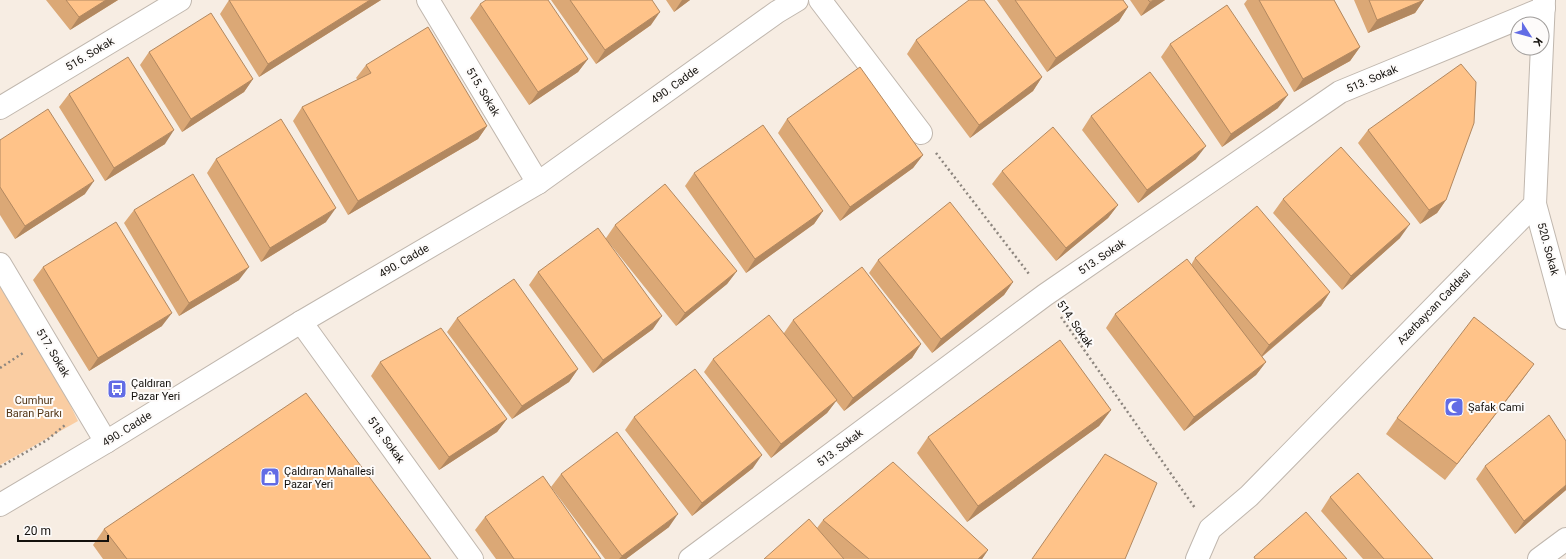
<svg xmlns="http://www.w3.org/2000/svg" width="1566" height="559" font-family="Roboto,sans-serif">
<rect width="100%" height="100%" fill="#f7ede3"/>
<path fill="#facda2" d="M 0,261 L 78,421 L 0,465 Z"/>
<g fill="none" stroke-linecap="round" stroke-linejoin="round">
<g stroke="#c0b7ae" stroke-width="24">
<path id="minor" d="M 428,0 L 538,183
M 820,0 L 921,133
M 0,108 L 180,0
M 1535,204 L 1566,318
M 0,264 L 106,442
M 301,322 L 472,559
M 690,559 L 1045,295 L 1340,92 L 1544,8
M 1539,559 L 1566,539"/>
</g>
<g stroke="#c0b7ae" stroke-width="24">
<path id="tertiary" d="M 0,505 L 106,442 L 301,322 L 538,183 L 777,12 L 797,0
M 1197,559 L 1210,529 L 1249,496 L 1535,204 L 1544,0"/>
</g>
<path stroke="#8c857e" stroke-width="2.5" stroke-dasharray="2 3" stroke-linecap="butt" d="M 936,153 L 1029,274
M 1061,317 L 1195,508
M 0,368 L 23,353
M 0,467 L 47,440 L 65,425"/>
<use href="#minor" stroke="#fff" stroke-width="22"/>
<use href="#tertiary" stroke="#fff" stroke-width="22"/>
</g>
<path fill="#dba876" d="M 46,0 L 118,0 L 70,30 Z
M 229,0 L 381,0 L 259,77 L 220,14 Z
M 551,0 L 652,0 L 651,25 L 596,64 Z
M 666,0 L 690,0 L 674,12 Z
M 997,0 L 1123,0 L 1128,7 L 1119,21 L 1047,72 Z
M 1130,0 L 1165,0 L 1141,16 Z
M 1247,0 L 1334,0 L 1360,47 L 1350,61 L 1294,92 L 1244,4 Z
M 1354,0 L 1424,0 L 1415,13 L 1368,33 Z
M 480,4 L 588,59 L 578,72 L 529,105 L 470,18 Z
M 916,40 L 1042,77 L 1033,91 L 970,138 L 907,54 Z
M 1170,44 L 1278,108 L 1222,147 L 1161,57 Z
M 149,52 L 253,79 L 244,92 L 182,132 L 140,65 Z
M 366,65 L 487,126 L 478,139 L 348,215 L 293,121 L 302,107 L 358,80 L 356,78 Z
M 69,94 L 165,144 L 105,181 L 59,107 Z
M 1091,116 L 1196,159 L 1138,203 L 1082,130 Z
M 787,119 L 923,155 L 913,168 L 840,221 L 778,133 Z
M 1368,130 L 1446,200 L 1437,213 L 1420,224 L 1358,143 Z
M 0,140 L 85,194 L 15,239 L 0,215 Z
M 216,159 L 326,222 L 261,262 L 207,173 Z
M 1002,171 L 1118,205 L 1108,218 L 1056,261 L 992,184 Z
M 694,173 L 823,211 L 814,224 L 746,273 L 685,186 Z
M 1283,199 L 1400,238 L 1342,290 L 1273,213 Z
M 134,210 L 239,280 L 179,316 L 124,223 Z
M 615,225 L 737,271 L 727,284 L 676,326 L 610,244 L 653,329 L 593,373 L 529,285 L 538,272 L 606,238 Z
M 1195,258 L 1330,292 L 1321,306 L 1262,357 L 1266,362 L 1256,375 L 1184,431 L 1106,328 L 1115,314 L 1191,265 Z
M 878,260 L 1013,282 L 1004,295 L 932,353 L 869,273 Z
M 43,267 L 162,326 L 89,371 L 33,280 Z
M 457,318 L 578,369 L 569,382 L 512,419 L 447,332 Z
M 793,320 L 921,344 L 912,358 L 844,411 L 836,401 L 827,413 L 771,458 L 704,372 L 713,359 L 784,333 Z
M 380,362 L 507,419 L 497,432 L 439,470 L 371,376 Z
M 1523,379 L 1445,480 L 1386,434 L 1397,418 Z
M 1111,410 L 1099,426 L 967,522 L 917,453 L 928,437 Z
M 634,417 L 753,468 L 692,516 L 625,430 Z
M 1485,466 L 1566,490 L 1515,534 L 1476,479 Z
M 561,474 L 669,527 L 626,559 L 605,559 L 551,487 Z
M 1330,497 L 1433,559 L 1363,559 L 1321,511 Z
M 485,517 L 601,559 L 496,559 L 475,530 Z
M 823,520 L 988,550 L 982,559 L 764,559 L 817,528 Z
M 104,529 L 431,559 L 103,559 L 93,545 Z"/>
<path fill="#b28860" d="M 106,0 L 118,0 L 70,30 L 79,17 Z
M 370,0 L 381,0 L 259,77 L 268,64 Z
M 682,0 L 690,0 L 674,12 Z
M 1154,0 L 1165,0 L 1141,16 L 1150,2 Z
M 1424,0 L 1415,13 L 1368,33 L 1377,20 Z
M 1128,7 L 1119,21 L 1047,72 L 1056,58 Z
M 660,12 L 651,25 L 596,64 L 605,50 Z
M 1360,47 L 1350,61 L 1294,92 L 1303,79 Z
M 588,59 L 578,72 L 529,105 L 538,92 Z
M 1042,77 L 1033,91 L 970,138 L 979,125 Z
M 253,79 L 244,92 L 182,132 L 191,119 Z
M 1288,95 L 1278,108 L 1222,147 L 1231,134 Z
M 487,126 L 478,139 L 348,215 L 358,201 Z
M 174,130 L 165,144 L 105,181 L 114,168 Z
M 1206,146 L 1196,159 L 1138,203 L 1147,190 Z
M 923,155 L 913,168 L 840,221 L 850,207 Z
M 94,181 L 85,194 L 15,239 L 25,226 Z
M 1446,200 L 1437,213 L 1420,224 L 1429,210 Z
M 1118,205 L 1108,218 L 1056,261 L 1066,248 Z
M 336,208 L 326,222 L 261,262 L 270,248 Z
M 823,211 L 814,224 L 746,273 L 755,259 Z
M 1410,224 L 1400,238 L 1342,290 L 1351,276 Z
M 249,267 L 239,280 L 179,316 L 189,303 Z
M 737,271 L 727,284 L 676,326 L 685,313 Z
M 1013,282 L 1004,295 L 932,353 L 941,339 Z
M 1330,292 L 1321,306 L 1260,358 L 1269,345 Z
M 172,313 L 162,326 L 89,371 L 98,358 Z
M 662,316 L 653,329 L 593,373 L 603,360 Z
M 921,344 L 912,358 L 844,411 L 853,398 Z
M 1266,362 L 1256,375 L 1184,431 L 1194,417 Z
M 1534,364 L 1523,379 L 1445,480 L 1457,464 Z
M 578,369 L 569,382 L 512,419 L 522,406 Z
M 837,400 L 827,413 L 771,458 L 781,444 Z
M 1111,410 L 1099,426 L 967,522 L 978,506 Z
M 507,419 L 497,432 L 439,470 L 449,457 Z
M 762,455 L 753,468 L 692,516 L 702,503 Z
M 1566,485 L 1566,490 L 1515,534 L 1524,521 Z
M 678,514 L 669,527 L 626,559 L 619,559 L 622,556 Z
M 988,550 L 982,559 L 978,559 Z"/>
<path fill="#ffc389" stroke="#b28860" d="M 66,0 L 106,0 L 79,17 Z
M 229,0 L 370,0 L 268,64 Z
M 486,0 L 548,0 L 588,59 L 538,92 L 480,4 Z
M 570,0 L 652,0 L 660,12 L 605,50 Z
M 969,0 L 984,0 L 1042,77 L 979,125 L 916,40 Z
M 1015,0 L 1123,0 L 1128,7 L 1056,58 Z
M 1148,0 L 1154,0 L 1150,2 Z
M 1259,0 L 1334,0 L 1360,47 L 1303,79 Z
M 1369,0 L 1424,0 L 1377,20 Z
M 1227,5 L 1288,95 L 1231,134 L 1170,44 Z
M 211,13 L 253,79 L 191,119 L 149,52 Z
M 428,27 L 487,126 L 358,201 L 302,107 L 371,73 L 366,65 Z
M 128,57 L 174,130 L 114,168 L 69,94 Z
M 1461,64 L 1476,82 L 1474,123 L 1446,200 L 1429,210 L 1368,130 Z
M 860,67 L 923,155 L 850,207 L 787,119 Z
M 1150,72 L 1206,146 L 1147,190 L 1091,116 Z
M 48,109 L 94,181 L 25,226 L 0,187 L 0,140 Z
M 281,119 L 336,208 L 270,248 L 216,159 Z
M 763,125 L 823,211 L 755,259 L 694,173 Z
M 1053,127 L 1118,205 L 1066,248 L 1002,171 Z
M 1341,147 L 1410,224 L 1351,276 L 1283,199 Z
M 193,174 L 249,267 L 189,303 L 134,210 Z
M 665,184 L 737,271 L 685,313 L 615,225 Z
M 950,202 L 1013,282 L 941,339 L 878,260 Z
M 1257,206 L 1330,292 L 1269,345 L 1195,258 Z
M 116,222 L 172,313 L 98,358 L 43,267 Z
M 598,228 L 662,316 L 603,360 L 538,272 Z
M 1187,259 L 1266,362 L 1194,417 L 1115,314 Z
M 862,267 L 921,344 L 853,398 L 793,320 Z
M 514,279 L 578,369 L 522,406 L 457,318 Z
M 769,315 L 837,400 L 781,444 L 713,359 Z
M 1474,317 L 1534,364 L 1457,464 L 1397,418 Z
M 441,328 L 507,419 L 449,457 L 380,362 Z
M 1060,340 L 1111,410 L 978,506 L 928,437 Z
M 695,369 L 762,455 L 702,503 L 634,417 Z
M 306,393 L 431,559 L 127,559 L 104,529 Z
M 1549,415 L 1566,441 L 1566,485 L 1524,521 L 1485,466 Z
M 617,432 L 678,514 L 622,556 L 561,474 Z
M 1105,454 L 1157,483 L 1125,559 L 1032,559 Z
M 893,462 L 988,550 L 978,559 L 869,559 L 823,520 Z
M 1358,473 L 1433,559 L 1384,559 L 1330,497 Z
M 543,476 L 601,559 L 514,559 L 485,517 Z
M 1306,512 L 1347,559 L 1255,559 L 1254,557 Z
M 809,519 L 844,559 L 764,559 Z"/>
<defs>
<g id="bus-square" transform="scale(1)"><rect x="-9" y="-9" width="18" height="18" rx="4" fill="#626ce5" stroke="#fdfbfa"/><path d="M-5-6H5V4H4V6H2V4H-2V6H-4V4H-5ZM-3.5-4V0h7V-4ZM-3.5 1.2v1.5H-2V1.2ZM2 1.2v1.5H3.5V1.2Z" fill="#fff"/></g>
<g id="mosque-square" transform="scale(1)"><rect x="-9" y="-9" width="18" height="18" rx="4" fill="#626ce5" stroke="#fdfbfa"/><path d="M3.5-4.9A6 6 0 1 0 3.5 4.9A5 5 0 1 1 3.5-4.9Z" fill="#fff"/></g>
<g id="shop-square" transform="scale(1)"><rect x="-9" y="-9" width="18" height="18" rx="4" fill="#626ce5" stroke="#fdfbfa"/><path d="M-5-2.5h2.3a2.7 3.5 0 0 1 5.4 0H5L5.5 6h-11ZM-1.5-2.5h3a1.5 2.3 0 0 0-3 0Z" fill="#fff"/></g>
</defs>
<g fill-rule="evenodd">
<use href="#bus-square" x="117" y="389"/>
<use href="#mosque-square" x="1454" y="407"/>
<use href="#shop-square" x="270" y="477"/>
</g>
<g text-anchor="middle" dominant-baseline="central" stroke-width="4" stroke-linejoin="round" paint-order="stroke">
<g font-size="11" fill="#14110d" stroke="#fdfbfa">
<text transform="translate(90 54) rotate(-31)">516. Sokak</text>
<text transform="translate(1372 79) rotate(-23)">513. Sokak</text>
<text transform="translate(675 85) rotate(-36)">490. Cadde</text>
<text transform="translate(483 92) rotate(59)">515. Sokak</text>
<text transform="translate(1548 249) rotate(75)">520. Sokak</text>
<text transform="translate(1102 257) rotate(-34)">513. Sokak</text>
<text transform="translate(404 261) rotate(-30)">490. Cadde</text>
<text transform="translate(1434 307) rotate(-46)">Azerbaycan Caddesi</text>
<text transform="translate(1075 324) rotate(55)">514. Sokak</text>
<text transform="translate(53 353) rotate(59)">517. Sokak</text>
<text transform="translate(127 429) rotate(-32)">490. Cadde</text>
<text transform="translate(386 440) rotate(54)">518. Sokak</text>
<text transform="translate(840 448) rotate(-37)">513. Sokak</text>
</g>
<g font-size="11" fill="#14110d" stroke="#fdfbfa" text-anchor="start">
<text x="131" y="383">Çaldıran<tspan x="131" dy="13">Pazar Yeri</tspan></text>
<text x="1468" y="407">Şafak Cami</text>
<text x="284" y="471">Çaldıran Mahallesi<tspan x="284" dy="13">Pazar Yeri</tspan></text>
</g>
<g font-size="11" fill="#543717" stroke="#fdfbfa">
<text x="34" y="400">Cumhur<tspan x="34" dy="13">Baran Parkı</tspan></text>
</g>
</g>
<g transform="translate(1530 36) rotate(126)"><circle r="19" fill="#fdfbfa" stroke="#a09d9b"/>
<path d="M0-3L7 15L0 10L-7 15Z" fill="#626ce5"/>
<text y="-6" font-size="11" font-weight="bold" text-anchor="middle" fill="#14110d">K</text>
</g>
<path d="M18 535v6h90v-6" fill="none" stroke="#14110d" stroke-width="2"/>
<text x="24" y="535" font-size="12" fill="#14110d" stroke="#fdfbfa" stroke-width="3" paint-order="stroke">20 m</text>
</svg>
